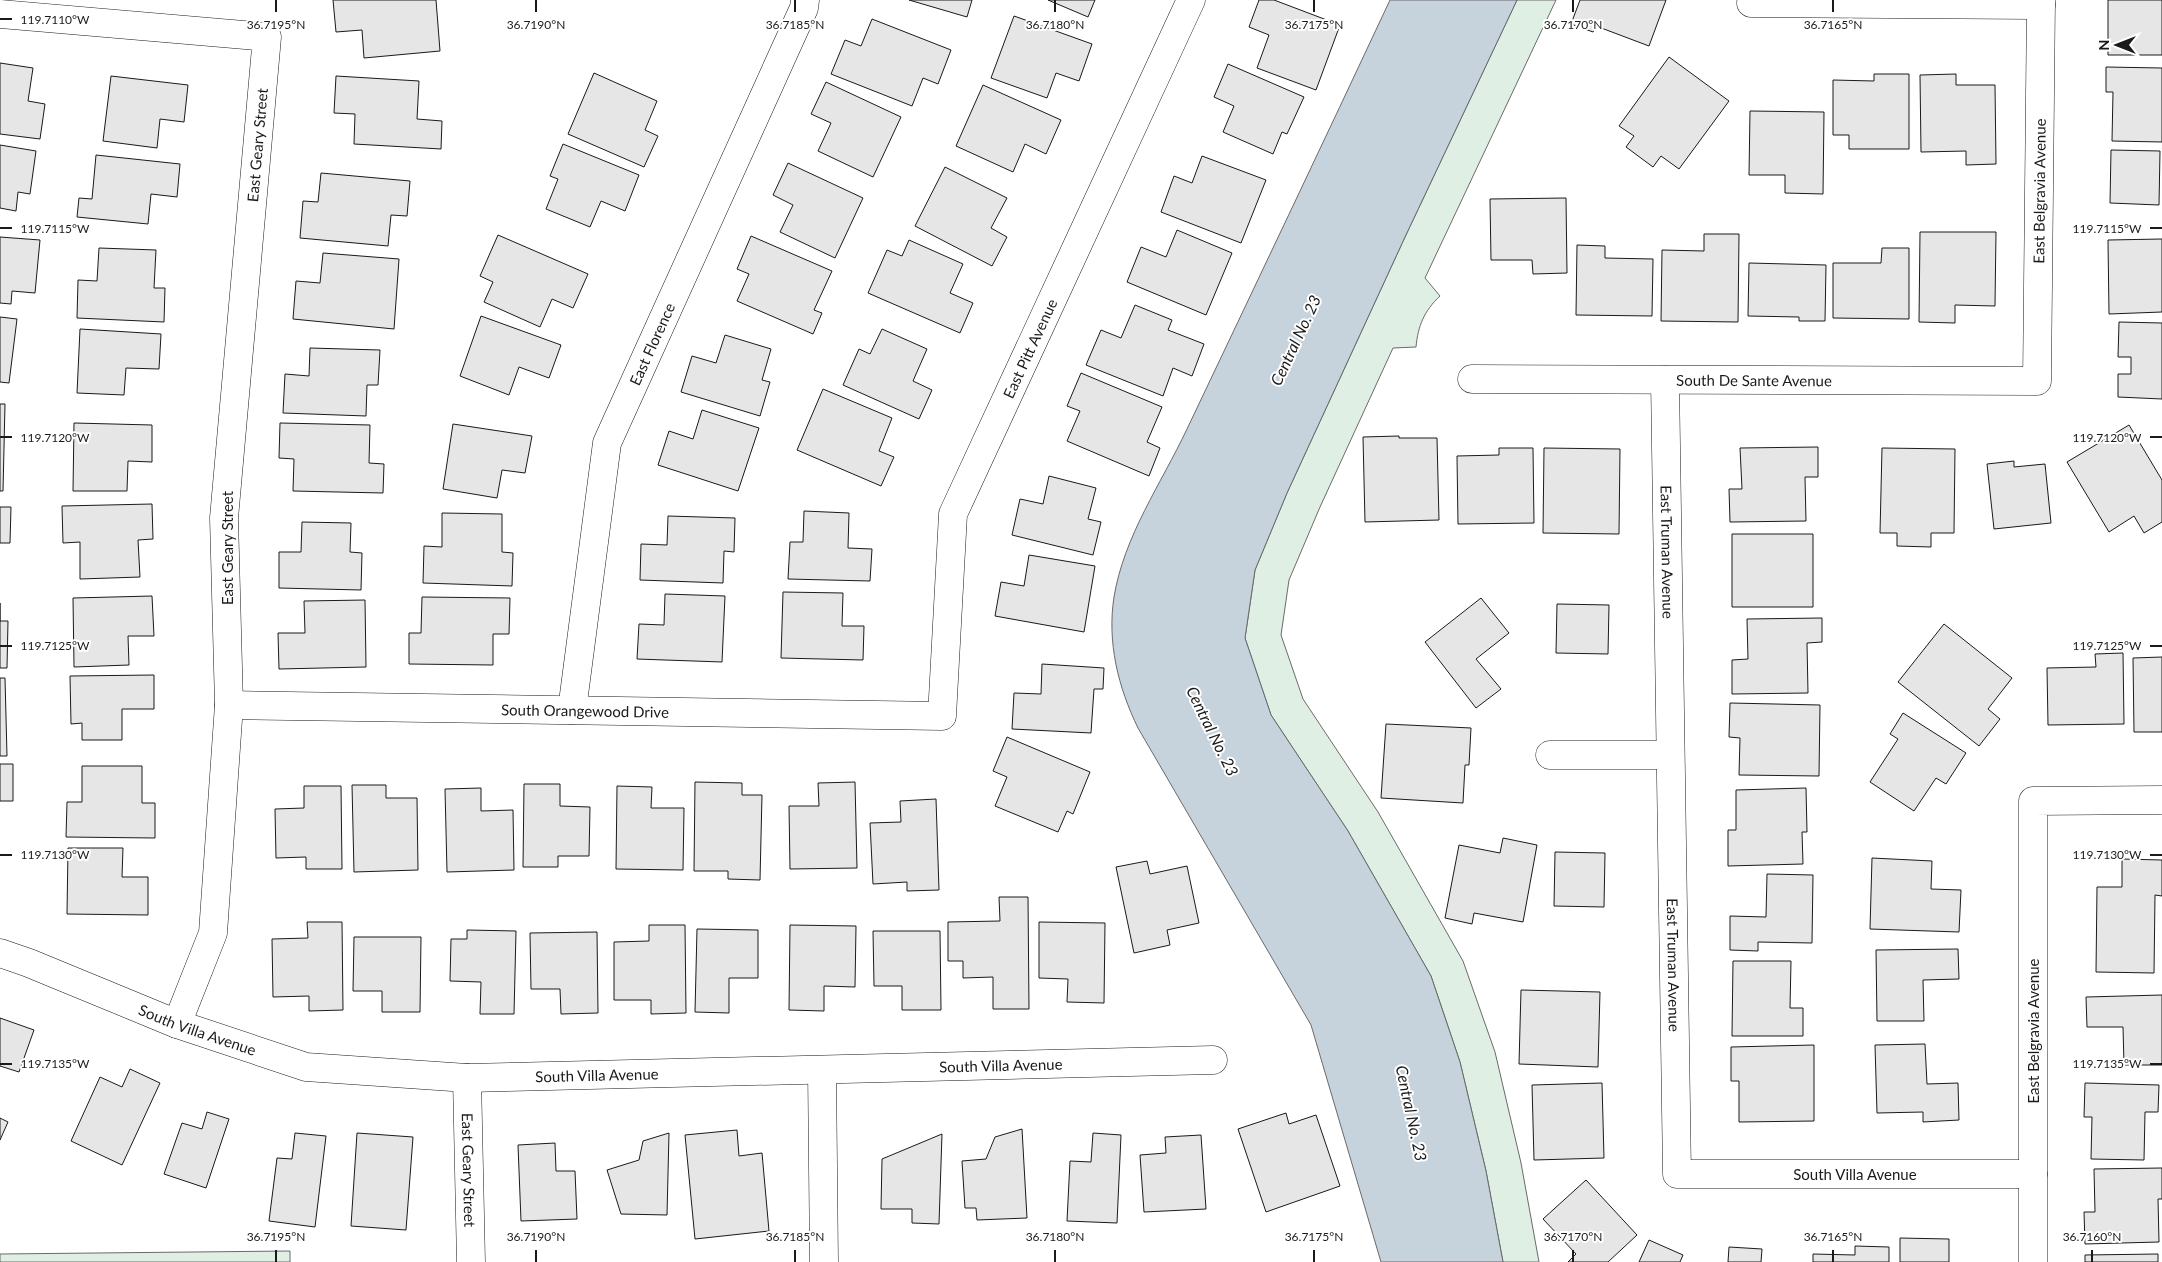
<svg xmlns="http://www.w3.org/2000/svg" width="2162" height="1262" font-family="Lato,sans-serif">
<rect width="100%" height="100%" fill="#fff"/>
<path fill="#e0efe3" stroke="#6a6a6a" d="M 1517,0 L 1556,0 L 1425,278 L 1440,296 C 1424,311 1418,326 1416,347 L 1393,348 L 1320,507 L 1289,580 L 1281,635 L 1303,699 L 1378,812 L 1463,961 L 1495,1052 L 1521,1163 L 1539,1262 L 1503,1262 L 1486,1171 L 1460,1062 L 1431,976 L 1348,831 L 1271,715 L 1245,638 L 1255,570 L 1287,493 L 1405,237 Z
M 290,1251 L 290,1262 L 0,1262 L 0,1254 Z"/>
<path fill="#c6d2dc" stroke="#6a6a6a" d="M 1390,0 L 1517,0 L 1405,237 L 1287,493 L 1255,570 L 1245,638 L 1271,715 L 1348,831 L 1431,976 L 1460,1062 L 1486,1171 L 1503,1262 L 1381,1262 L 1311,1025 L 1138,728 C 1118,687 1107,642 1114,597 C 1124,536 1161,484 1187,429 C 1255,286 1323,143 1390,0 Z"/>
<path fill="#e6e6e6" stroke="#1a1a1a" d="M 333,0 L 436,0 L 440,51 L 364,58 L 362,30 L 336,32 Z
M 909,0 L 972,0 L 967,17 Z
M 1048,0 L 1095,0 L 1088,17 Z
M 1259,0 L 1274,0 L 1340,25 L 1316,90 L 1257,68 L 1269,35 L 1249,27 Z
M 1580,0 L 1666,0 L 1649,46 L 1596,26 L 1593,32 L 1571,24 Z
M 2108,0 L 2162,0 L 2162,55 L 2108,55 Z
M 1014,16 L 1092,44 L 1079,81 L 1056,73 L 1047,98 L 991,78 Z
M 872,19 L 951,50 L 938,84 L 923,78 L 912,106 L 831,74 L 845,40 L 861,46 Z
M 1669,57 L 1729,101 L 1679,169 L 1661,156 L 1653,167 L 1626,147 L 1634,136 L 1619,126 Z
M 0,63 L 33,68 L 28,101 L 45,104 L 40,139 L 0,134 Z
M 1228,64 L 1304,97 L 1287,134 L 1282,132 L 1273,154 L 1223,132 L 1234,106 L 1214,97 Z
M 2106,67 L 2162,68 L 2162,142 L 2112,141 L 2113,92 L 2106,92 Z
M 594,73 L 657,101 L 645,130 L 658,136 L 644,167 L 568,134 Z
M 1874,74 L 1909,74 L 1909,149 L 1849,149 L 1849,135 L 1833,135 L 1833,80 L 1874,81 Z
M 1956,74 L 1956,85 L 1995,85 L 1996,164 L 1966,165 L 1966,151 L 1921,152 L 1920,75 Z
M 111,76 L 188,85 L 184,122 L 160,119 L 157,148 L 103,141 Z
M 336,76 L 419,81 L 417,119 L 442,121 L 441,149 L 354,144 L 355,114 L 334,113 Z
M 826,82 L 901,117 L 873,177 L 818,151 L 831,123 L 811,114 Z
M 983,85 L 1061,120 L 1046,154 L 1025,144 L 1013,172 L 956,146 Z
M 1750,111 L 1824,112 L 1823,194 L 1785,193 L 1785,175 L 1749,175 Z
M 563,144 L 639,175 L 625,211 L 601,201 L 590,227 L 546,209 L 558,179 L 550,176 Z
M 0,145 L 36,151 L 30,194 L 18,192 L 16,211 L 0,208 Z
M 2111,150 L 2160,151 L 2159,205 L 2110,203 Z
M 96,155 L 180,164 L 177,197 L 151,194 L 148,224 L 77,217 L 79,198 L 92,199 Z
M 1202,156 L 1266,180 L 1241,243 L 1161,212 L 1174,176 L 1192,183 Z
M 788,163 L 863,198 L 835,258 L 780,232 L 793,205 L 773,195 Z
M 945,167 L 1007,198 L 991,228 L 1007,237 L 992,266 L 915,226 Z
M 321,173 L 410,181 L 407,216 L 391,215 L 388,246 L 300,238 L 303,201 L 318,202 Z
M 1566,198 L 1567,273 L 1533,274 L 1532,260 L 1491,260 L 1490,199 Z
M 1177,230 L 1232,253 L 1206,315 L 1127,282 L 1141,247 L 1166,257 Z
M 1920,232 L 1996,232 L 1995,306 L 1955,305 L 1955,323 L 1919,322 Z
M 1704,234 L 1739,234 L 1738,322 L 1661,321 L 1662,250 L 1704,251 Z
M 498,235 L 588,274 L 573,308 L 552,299 L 540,327 L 484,302 L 493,282 L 480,276 Z
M 751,236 L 832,271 L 814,310 L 822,313 L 813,334 L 737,301 L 749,274 L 737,269 Z
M 0,237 L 40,240 L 35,293 L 12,291 L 11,304 L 0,303 Z
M 2162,239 L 2162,312 L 2109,314 L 2108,240 Z
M 909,240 L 963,264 L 950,293 L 973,303 L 960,333 L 868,293 L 887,250 L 902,256 Z
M 1577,245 L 1605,246 L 1605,258 L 1653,259 L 1652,316 L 1576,315 Z
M 99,248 L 156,250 L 154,288 L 165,288 L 164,322 L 77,318 L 78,280 L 97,281 Z
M 1882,248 L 1909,248 L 1909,319 L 1833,318 L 1833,263 L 1881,263 Z
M 323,253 L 399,259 L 394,329 L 293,319 L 296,281 L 320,283 Z
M 1749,263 L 1826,265 L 1825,321 L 1799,321 L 1799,317 L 1748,316 Z
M 1135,305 L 1172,320 L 1168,330 L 1204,344 L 1192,376 L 1173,368 L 1163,396 L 1086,365 L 1101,330 L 1121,338 Z
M 481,316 L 561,345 L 549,378 L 519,367 L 509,395 L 460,376 Z
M 0,317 L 17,319 L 9,383 L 0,382 Z
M 2119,322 L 2162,323 L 2162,399 L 2118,397 L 2118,374 L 2131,374 L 2131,357 L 2118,357 Z
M 80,329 L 161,334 L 159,369 L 126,368 L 124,395 L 77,393 Z
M 882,329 L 927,349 L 913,381 L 932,390 L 919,419 L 843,385 L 859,349 L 870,354 Z
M 725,335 L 771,349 L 762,380 L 770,382 L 760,416 L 681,392 L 692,356 L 716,363 Z
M 310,348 L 380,350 L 378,385 L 367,385 L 366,416 L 283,413 L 285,374 L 309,376 Z
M 1081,373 L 1162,407 L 1147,442 L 1160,448 L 1149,476 L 1067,441 L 1080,411 L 1067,406 Z
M 823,389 L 892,418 L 879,451 L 894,457 L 881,486 L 797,450 Z
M 0,404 L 5,404 L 3,491 L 0,491 Z
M 702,410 L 759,428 L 738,491 L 658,465 L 669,431 L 693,439 Z
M 74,423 L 152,425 L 152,462 L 128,461 L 127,491 L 73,491 Z
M 280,423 L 370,425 L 369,463 L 384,464 L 383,493 L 293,491 L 294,459 L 279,458 Z
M 453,424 L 532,436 L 525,473 L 502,470 L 497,498 L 443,489 Z
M 2129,425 L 2162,480 L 2162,522 L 2144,533 L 2134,516 L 2109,532 L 2067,462 Z
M 1399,436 L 1399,438 L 1437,438 L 1439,520 L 1365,522 L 1363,437 Z
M 1818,447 L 1818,477 L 1805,477 L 1806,521 L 1730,522 L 1729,489 L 1742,489 L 1740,448 Z
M 1499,448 L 1533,448 L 1534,523 L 1458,524 L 1457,456 L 1499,455 Z
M 1544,448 L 1620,449 L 1619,534 L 1543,533 Z
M 1882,448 L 1955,449 L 1954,533 L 1931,533 L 1931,547 L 1897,546 L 1897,533 L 1880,533 Z
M 2014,461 L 2014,467 L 2045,464 L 2051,523 L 1994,529 L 1987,464 Z
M 1049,476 L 1096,488 L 1088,519 L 1101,522 L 1093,555 L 1012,535 L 1020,499 L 1043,504 Z
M 152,504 L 153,539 L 138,540 L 140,577 L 80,579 L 80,542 L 63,543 L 62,506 Z
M 0,507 L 11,507 L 10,543 L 0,543 Z
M 804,511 L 849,513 L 848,548 L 872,549 L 870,581 L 788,579 L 790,542 L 803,542 Z
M 442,513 L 502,514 L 502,552 L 513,553 L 512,586 L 423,583 L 424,546 L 442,547 Z
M 668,516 L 735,518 L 734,552 L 724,551 L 723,583 L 640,580 L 641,544 L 667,545 Z
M 302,522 L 351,523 L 350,552 L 362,553 L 361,590 L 279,588 L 279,552 L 301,552 Z
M 1732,534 L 1813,534 L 1813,607 L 1732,607 Z
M 1029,555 L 1095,566 L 1084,632 L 995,616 L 1001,582 L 1024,586 Z
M 783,592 L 843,593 L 842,626 L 864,626 L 863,660 L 781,658 Z
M 665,594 L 725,596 L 722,662 L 637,659 L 639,624 L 664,625 Z
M 152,596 L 154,636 L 128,636 L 129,665 L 74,667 L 73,598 Z
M 422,597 L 510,598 L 509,634 L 493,634 L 493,665 L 409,664 L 409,633 L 421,633 Z
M 1481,598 L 1509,633 L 1476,659 L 1501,689 L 1476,708 L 1425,642 Z
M 365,600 L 366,667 L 279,669 L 278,633 L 305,633 L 304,601 Z
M 0,603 L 0,621 L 8,621 L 7,668 L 0,668 Z
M 1557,604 L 1609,605 L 1608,654 L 1556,653 Z
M 1822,618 L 1822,642 L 1807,643 L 1808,693 L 1732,694 L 1732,660 L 1748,659 L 1747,619 Z
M 1944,624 L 2012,678 L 1988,709 L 2000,719 L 1979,746 L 1898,682 Z
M 2123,653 L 2124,724 L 2048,725 L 2047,668 L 2096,667 L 2095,654 Z
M 2162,657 L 2162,732 L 2134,732 L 2133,658 Z
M 1042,664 L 1104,668 L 1103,689 L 1094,689 L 1091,733 L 1012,729 L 1014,693 L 1041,694 Z
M 154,675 L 154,709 L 122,709 L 122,740 L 82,740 L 82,723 L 71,724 L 70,676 Z
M 0,678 L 5,678 L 7,756 L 0,756 Z
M 1730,703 L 1820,705 L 1819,776 L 1739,775 L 1740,738 L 1729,737 Z
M 1903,713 L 1966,753 L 1946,784 L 1936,778 L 1914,811 L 1870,782 L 1898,739 L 1890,734 Z
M 1386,724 L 1471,728 L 1469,765 L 1465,765 L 1463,803 L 1381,798 Z
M 1007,737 L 1090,772 L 1073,814 L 1067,811 L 1058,832 L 995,806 L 1007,777 L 993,771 Z
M 0,764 L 13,764 L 13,801 L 0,801 Z
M 82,766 L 142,766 L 142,803 L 155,803 L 155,838 L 66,837 L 67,802 L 82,802 Z
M 695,782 L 742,783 L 742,795 L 762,795 L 760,880 L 728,879 L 728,871 L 694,871 Z
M 855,782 L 857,868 L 790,869 L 789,806 L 819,806 L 818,783 Z
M 524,784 L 560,784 L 560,806 L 590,807 L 589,856 L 558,856 L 558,867 L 523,867 Z
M 352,785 L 386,785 L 386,798 L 417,798 L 418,870 L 354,872 Z
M 304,786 L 341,786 L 342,869 L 306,869 L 306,857 L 276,858 L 275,809 L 304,808 Z
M 617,786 L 652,787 L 651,808 L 684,808 L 683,870 L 616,869 Z
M 481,788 L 481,811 L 513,810 L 514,870 L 447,872 L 445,789 Z
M 1806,788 L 1807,832 L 1802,832 L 1803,864 L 1728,866 L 1728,830 L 1736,830 L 1736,790 Z
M 936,799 L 939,890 L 907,891 L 907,882 L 873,884 L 870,823 L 901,822 L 900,801 Z
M 1503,838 L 1537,845 L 1523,922 L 1474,913 L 1472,924 L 1445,918 L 1459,845 L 1500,853 Z
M 68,848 L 123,848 L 122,877 L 148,877 L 148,915 L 67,914 Z
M 1555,852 L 1605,853 L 1604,907 L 1554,906 Z
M 1872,858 L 1932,861 L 1931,889 L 1961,890 L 1959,932 L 1870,929 Z
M 2122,859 L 2162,860 L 2162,896 L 2155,895 L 2154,973 L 2096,972 L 2097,887 L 2122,887 Z
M 1147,861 L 1150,874 L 1187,866 L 1199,923 L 1167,930 L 1170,945 L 1134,953 L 1116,867 Z
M 1767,874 L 1813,875 L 1812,943 L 1758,942 L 1758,951 L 1730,950 L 1730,916 L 1766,917 Z
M 999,897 L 1028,897 L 1029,1009 L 993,1009 L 993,977 L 963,978 L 963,961 L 948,961 L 948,922 L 1000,921 Z
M 307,922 L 342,922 L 343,1010 L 309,1011 L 309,996 L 273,997 L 272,939 L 308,938 Z
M 1039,922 L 1105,923 L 1104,1003 L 1067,1002 L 1068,979 L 1039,978 Z
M 649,925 L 685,925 L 686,1013 L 651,1014 L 651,1000 L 614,1000 L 614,942 L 649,941 Z
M 790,925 L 856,926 L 855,987 L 824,986 L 824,1011 L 789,1010 Z
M 697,929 L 758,930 L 758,978 L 729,978 L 729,1013 L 695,1012 Z
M 467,930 L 516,931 L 514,1014 L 480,1014 L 481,982 L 450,981 L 451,939 L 467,939 Z
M 873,931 L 940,931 L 941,1010 L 902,1010 L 902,986 L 874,986 Z
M 597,932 L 598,1013 L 561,1014 L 560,989 L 531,989 L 530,933 Z
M 354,937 L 421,937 L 420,1012 L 382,1012 L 382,991 L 353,991 Z
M 1958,949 L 1959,979 L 1923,980 L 1924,1021 L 1877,1021 L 1876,950 Z
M 1733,961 L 1791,961 L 1790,1008 L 1803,1008 L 1803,1036 L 1732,1036 Z
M 1521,990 L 1600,992 L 1598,1067 L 1519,1064 Z
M 2162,995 L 2162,1065 L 2124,1065 L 2123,1027 L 2087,1027 L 2086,997 Z
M 0,1018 L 34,1030 L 19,1072 L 0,1066 Z
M 1925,1044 L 1927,1084 L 1958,1083 L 1959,1120 L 1923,1122 L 1923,1112 L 1877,1113 L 1875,1045 Z
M 1814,1045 L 1814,1121 L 1739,1122 L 1739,1081 L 1731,1081 L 1731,1047 Z
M 130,1069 L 160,1083 L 122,1165 L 71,1141 L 100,1077 L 122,1087 Z
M 1602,1083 L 1604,1158 L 1534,1160 L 1532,1085 Z
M 2085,1083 L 2159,1085 L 2158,1112 L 2145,1112 L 2144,1160 L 2091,1159 L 2092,1117 L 2084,1117 Z
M 207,1112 L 229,1119 L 206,1188 L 164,1174 L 182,1123 L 202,1129 Z
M 1286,1113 L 1289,1124 L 1316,1115 L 1340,1186 L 1266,1212 L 1238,1129 Z
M 0,1118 L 8,1122 L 0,1140 Z
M 1022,1129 L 1027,1218 L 977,1220 L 976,1208 L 965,1208 L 962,1161 L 986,1159 L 995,1137 Z
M 737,1130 L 739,1156 L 762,1153 L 769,1231 L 695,1239 L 685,1135 Z
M 295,1133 L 326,1136 L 315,1227 L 269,1221 L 277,1158 L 292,1159 Z
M 357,1133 L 413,1137 L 406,1230 L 351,1226 Z
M 669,1133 L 667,1215 L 621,1214 L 607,1170 L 639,1160 L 643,1141 Z
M 1093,1133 L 1121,1135 L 1117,1223 L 1067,1221 L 1070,1161 L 1091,1162 Z
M 942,1134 L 939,1224 L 912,1223 L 912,1209 L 881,1209 L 882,1159 Z
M 1201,1135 L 1206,1209 L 1144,1212 L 1140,1155 L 1166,1153 L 1165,1137 Z
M 555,1143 L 556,1171 L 575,1171 L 577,1219 L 521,1221 L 518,1145 Z
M 2162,1168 L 2162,1199 L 2158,1199 L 2159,1242 L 2085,1244 L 2084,1212 L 2095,1212 L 2094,1169 Z
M 1586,1180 L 1637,1235 L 1608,1262 L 1568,1262 L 1576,1254 L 1543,1219 Z
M 1900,1238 L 1949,1239 L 1949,1262 L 1900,1262 Z
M 1649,1240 L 1683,1255 L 1680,1262 L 1639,1262 Z
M 1855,1246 L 1889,1247 L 1889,1262 L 1813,1262 L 1813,1254 L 1855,1255 Z
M 1729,1247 L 1762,1249 L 1761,1262 L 1728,1262 Z
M 2158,1254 L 2158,1262 L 2085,1262 L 2085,1255 Z"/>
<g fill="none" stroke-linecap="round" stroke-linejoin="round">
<g stroke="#1a1a1a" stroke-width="29">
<g id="minor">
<path d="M 1751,3 L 2041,5"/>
<path d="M 0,14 L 267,37 L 224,518 L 229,705 L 213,933 L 177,1024"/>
<path id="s1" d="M 1472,379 L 2037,381 L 2041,0"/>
<path id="s2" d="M 1665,380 L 1677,1174 L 2033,1174"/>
<path id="s3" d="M 229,705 L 942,716 L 953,514 L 1191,0"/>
<path id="s4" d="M 572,710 L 607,443 L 804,8 L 805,0"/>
<path d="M 1550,755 L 1670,755"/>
<path id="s5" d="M 0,953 L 29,963 L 177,1024 L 306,1067 L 467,1078 L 1213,1060"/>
<path d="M 822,1070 L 824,1262"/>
<path id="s6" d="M 467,1078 L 471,1262"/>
<path d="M 2033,1262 L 2033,801 L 2162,800"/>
</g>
</g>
<use href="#minor" stroke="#fff" stroke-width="28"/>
</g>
<path fill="none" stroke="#1a1a1a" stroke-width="2" d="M 276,0 L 276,12M 536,0 L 536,12M 795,0 L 795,12M 1055,0 L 1055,12M 1314,0 L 1314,12M 1573,0 L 1573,12M 1833,0 L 1833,12M 0,19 L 12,19M 0,228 L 12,228M 2150,228 L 2162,228M 0,437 L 12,437M 2150,437 L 2162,437M 0,646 L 12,646M 2150,646 L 2162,646M 0,855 L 12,855M 2150,855 L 2162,855M 0,1064 L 12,1064M 2150,1064 L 2162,1064M 276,1250 L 276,1262M 536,1250 L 536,1262M 795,1250 L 795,1262M 1055,1250 L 1055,1262M 1314,1250 L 1314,1262M 1573,1250 L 1573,1262M 1833,1250 L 1833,1262M 2092,1250 L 2092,1262"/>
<g text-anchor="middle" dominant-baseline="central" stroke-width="4" stroke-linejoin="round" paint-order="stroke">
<g font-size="15" fill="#1a1a1a" stroke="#fff">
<text transform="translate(257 145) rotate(-85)">East Geary Street</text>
<text stroke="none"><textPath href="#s1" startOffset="755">East Belgravia Avenue</textPath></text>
<text stroke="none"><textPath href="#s4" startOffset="378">East Florence</textPath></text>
<text stroke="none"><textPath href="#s3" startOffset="1098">East Pitt Avenue</textPath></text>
<text stroke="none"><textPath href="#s1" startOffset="282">South De Sante Avenue</textPath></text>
<text transform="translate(227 548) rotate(-90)">East Geary Street</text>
<text stroke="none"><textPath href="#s2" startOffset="172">East Truman Avenue</textPath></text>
<text stroke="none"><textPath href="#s3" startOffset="356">South Orangewood Drive</textPath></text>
<text stroke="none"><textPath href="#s2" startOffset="585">East Truman Avenue</textPath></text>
<text stroke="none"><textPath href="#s5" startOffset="212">South Villa Avenue</textPath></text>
<text transform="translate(2033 1031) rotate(-90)">East Belgravia Avenue</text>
<text stroke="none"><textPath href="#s5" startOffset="1022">South Villa Avenue</textPath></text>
<text stroke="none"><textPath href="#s5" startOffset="618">South Villa Avenue</textPath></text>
<text stroke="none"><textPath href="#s6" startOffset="92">East Geary Street</textPath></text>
<text stroke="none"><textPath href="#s2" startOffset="972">South Villa Avenue</textPath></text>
</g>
<g font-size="16" font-style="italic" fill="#1a1a1a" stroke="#fff">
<text transform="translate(1295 340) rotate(-65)">Central No. 23</text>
<text transform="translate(1213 731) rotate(64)">Central No. 23</text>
<text transform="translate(1412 1113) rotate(78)">Central No. 23</text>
</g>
</g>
<g font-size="12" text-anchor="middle" fill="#1a1a1a" stroke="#fff" stroke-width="4" stroke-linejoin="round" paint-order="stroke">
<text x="55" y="24">119.7110°W</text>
<text x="276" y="29">36.7195°N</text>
<text x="536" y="29">36.7190°N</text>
<text x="795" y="29">36.7185°N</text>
<text x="1055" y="29">36.7180°N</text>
<text x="1314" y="29">36.7175°N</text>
<text x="1573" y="29">36.7170°N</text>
<text x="1833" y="29">36.7165°N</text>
<text x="2107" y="233">119.7115°W</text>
<text x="55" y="233">119.7115°W</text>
<text x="2107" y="442">119.7120°W</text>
<text x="55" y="442">119.7120°W</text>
<text x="2107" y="650">119.7125°W</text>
<text x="55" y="650">119.7125°W</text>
<text x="2107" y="859">119.7130°W</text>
<text x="55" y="859">119.7130°W</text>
<text x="2107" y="1068">119.7135°W</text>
<text x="55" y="1068">119.7135°W</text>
<text x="276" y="1241">36.7195°N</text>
<text x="536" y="1241">36.7190°N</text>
<text x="795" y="1241">36.7185°N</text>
<text x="1055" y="1241">36.7180°N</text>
<text x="1314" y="1241">36.7175°N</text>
<text x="1573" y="1241">36.7170°N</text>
<text x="1833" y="1241">36.7165°N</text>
<text x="2092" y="1241">36.7160°N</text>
</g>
<g transform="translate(2117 45) rotate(270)" stroke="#ffffff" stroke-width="4" paint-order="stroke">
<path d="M0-4L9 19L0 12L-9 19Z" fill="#1a1a1a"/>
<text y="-8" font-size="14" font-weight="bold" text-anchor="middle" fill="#1a1a1a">N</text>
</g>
</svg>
